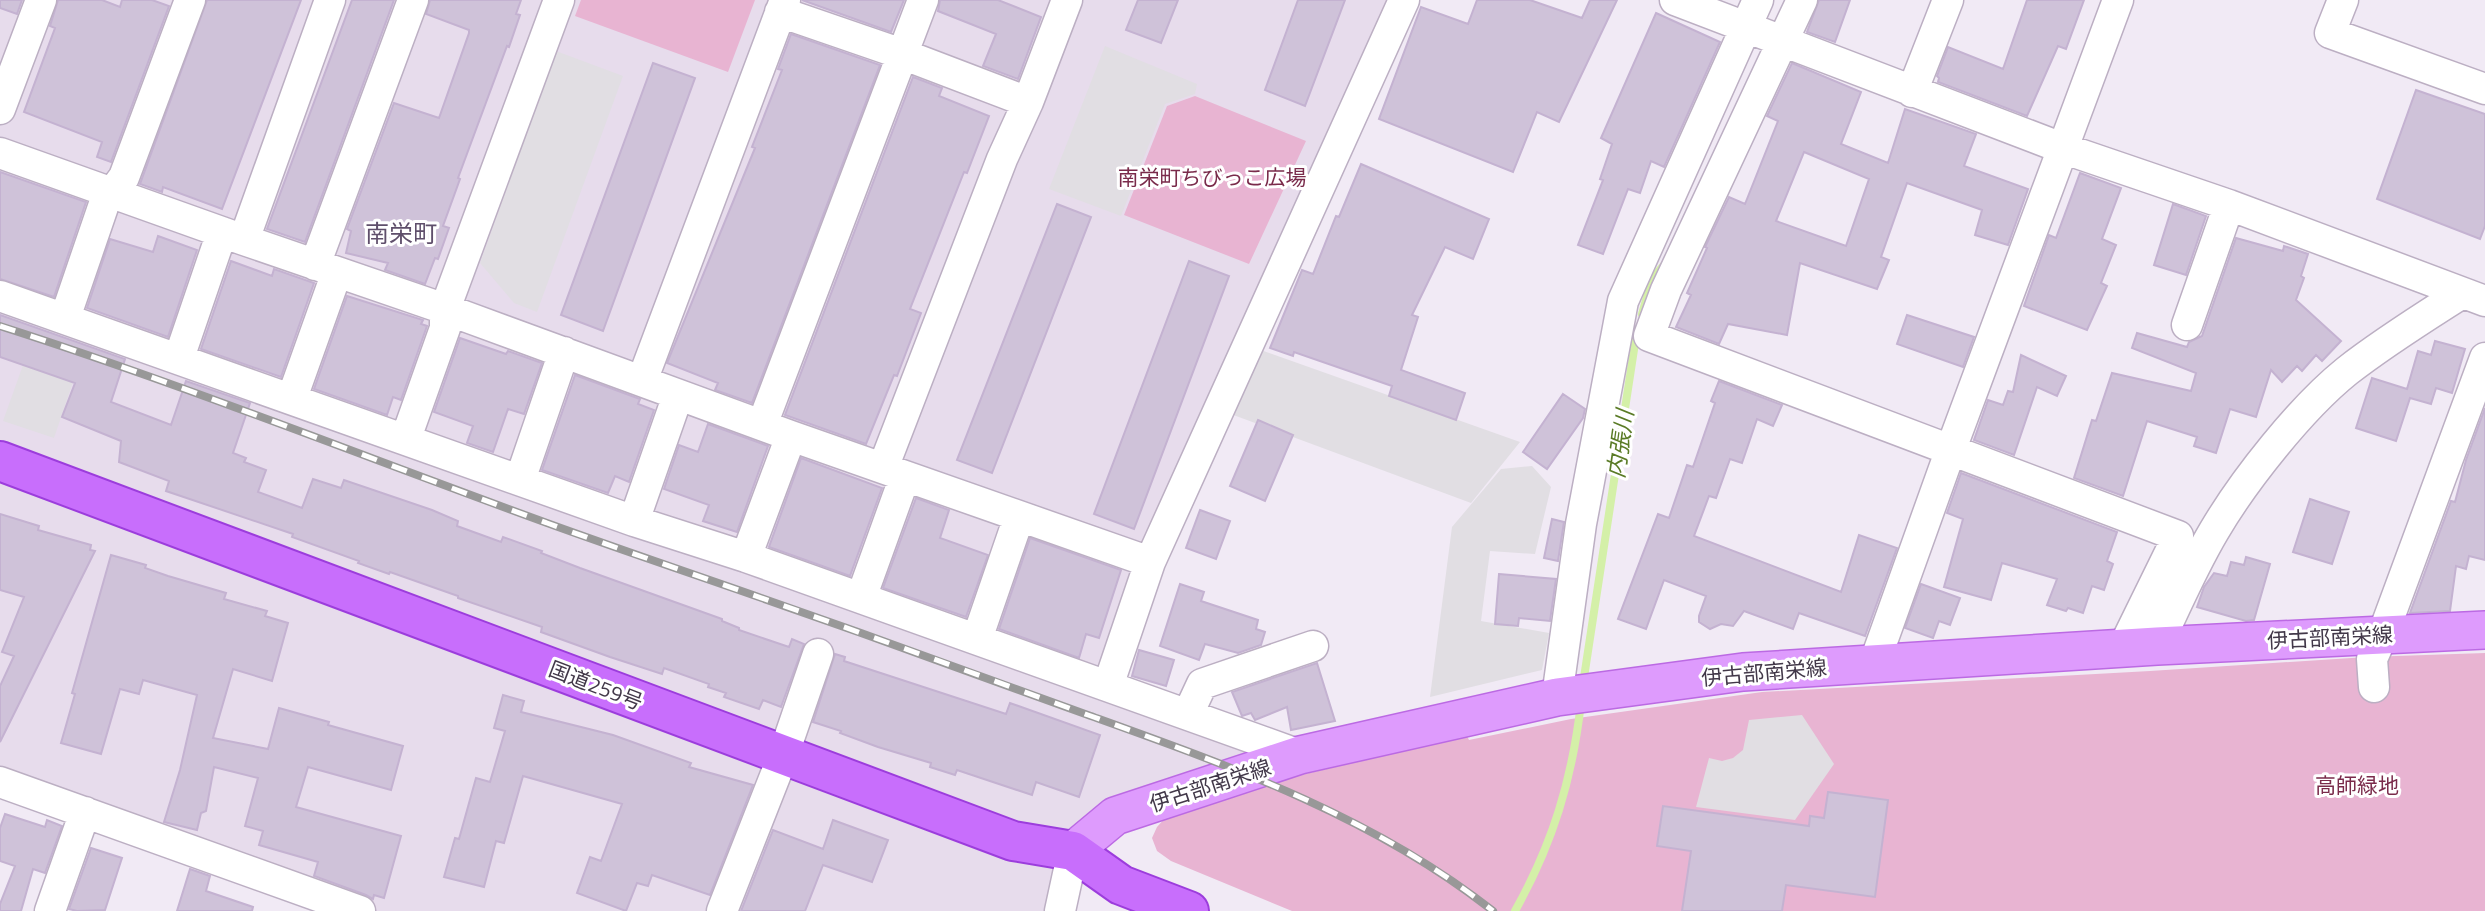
<svg xmlns="http://www.w3.org/2000/svg" width="2485" height="911" font-family="'Titillium Web','Noto Sans JP',sans-serif">
<rect width="100%" height="100%" fill="#f1eaf5"/>
<path fill="#e7dcec" d="M 0,0 L 1404,0 L 1108,686 L 1300,755 L 1115,816 L 1060,911 L 360,911 L 0,782 Z"/>
<path fill="#e8b4d2" d="M 581,0 L 755,0 L 728,72 L 575,16 Z
M 1195,96 L 1306,141 L 1249,264 L 1124,215 L 1167,106 Z
M 2485,653 L 2485,911 L 1292,911 L 1171,861 L 1157,851 L 1152,838 L 1157,827 L 1166,817 L 1271,782 L 1467,736 L 1469,740 L 1571,719 L 1762,692 L 2150,671 L 2367,657 Z"/>
<path fill="#e1dee3" d="M 1105,46 L 1197,84 L 1195,94 L 1165,104 L 1121,216 L 1049,189 Z
M 556,51 L 623,76 L 537,312 L 514,303 L 480,263 Z
M 1258,349 L 1520,442 L 1471,503 L 1228,413 Z
M 23,365 L 73,382 L 54,438 L 3,421 Z
M 1532,466 L 1551,487 L 1535,554 L 1490,551 L 1481,621 L 1549,633 L 1542,670 L 1430,697 L 1452,527 L 1501,469 Z
M 1802,715 L 1834,764 L 1795,820 L 1696,807 L 1709,758 L 1722,761 L 1733,758 L 1743,750 L 1749,720 Z"/>
<g fill="none" stroke-linecap="round" stroke-linejoin="round">
<path stroke="#d4f0a8" stroke-width="8" d="M 1642,314 L 1652,279 L 1663,266
M 1583,684 L 1637,330
M 1515,911 C 1553,843 1572,780 1581,703"/>
</g>
<path fill="#cfc2d9" stroke="#c4b2d1" stroke-width="2" fill-rule="evenodd" d="M 0,0 L 22,0 L 17,14 L 0,8 Z
M 58,0 L 102,0 L 120,7 L 122,0 L 152,0 L 169,6 L 111,162 L 97,157 L 102,142 L 24,112 L 55,28 L 50,26 Z
M 207,0 L 301,0 L 222,209 L 163,187 L 162,192 L 140,184 Z
M 352,0 L 394,0 L 305,242 L 267,229 Z
M 430,0 L 521,0 L 516,14 L 520,15 L 509,47 L 507,46 L 458,178 L 460,179 L 443,226 L 449,228 L 438,259 L 435,258 L 425,284 L 385,270 L 388,263 L 346,253 L 351,231 L 347,229 L 394,103 L 439,118 L 469,33 L 469,30 L 426,14 Z
M 802,0 L 904,0 L 891,32 Z
M 940,0 L 998,0 L 1041,17 L 1018,79 L 983,66 L 996,34 L 938,11 Z
M 1138,0 L 1178,0 L 1161,43 L 1126,30 Z
M 1298,0 L 1345,0 L 1305,106 L 1265,90 Z
M 1477,0 L 1530,0 L 1582,18 L 1590,0 L 1617,0 L 1559,122 L 1537,112 L 1513,172 L 1379,119 L 1421,7 L 1468,24 Z
M 1819,0 L 1850,0 L 1835,42 L 1807,32 Z
M 2027,0 L 2084,0 L 2066,49 L 2058,46 L 2027,116 L 1938,82 L 1939,78 L 1937,76 L 1948,47 L 2003,69 Z
M 1656,13 L 1720,42 L 1664,167 L 1651,161 L 1640,193 L 1628,189 L 1603,254 L 1578,245 L 1603,180 L 1600,179 L 1612,144 L 1601,138 Z
M 791,34 L 880,65 L 752,403 L 715,390 L 718,383 L 667,363 L 755,148 L 752,147 L 782,70 L 778,69 Z
M 653,63 L 695,78 L 603,331 L 561,315 Z
M 1792,63 L 1861,92 L 1841,144 L 1888,163 L 1905,109 L 1976,134 L 1964,166 L 2028,189 L 2008,245 L 1975,235 L 1982,210 L 1907,183 L 1881,257 L 1889,260 L 1877,289 L 1800,263 L 1787,335 L 1728,324 L 1719,344 L 1676,327 L 1691,295 L 1687,293 L 1707,248 L 1705,247 L 1729,197 L 1745,204 L 1778,121 L 1767,116 ZM 1804,152 L 1869,179 L 1846,246 L 1776,221 Z
M 913,77 L 942,88 L 939,96 L 989,116 L 967,173 L 964,172 L 910,309 L 921,313 L 897,376 L 894,375 L 866,444 L 785,415 Z
M 2416,90 L 2485,114 L 2485,226 L 2480,239 L 2377,199 Z
M 1361,164 L 1489,219 L 1473,259 L 1445,247 L 1412,315 L 1418,317 L 1401,370 L 1465,393 L 1456,420 L 1389,396 L 1392,386 L 1294,352 L 1293,356 L 1270,348 L 1302,270 L 1313,274 L 1336,216 L 1339,217 Z
M 0,172 L 86,202 L 54,297 L 0,279 Z
M 2080,173 L 2121,188 L 2102,239 L 2116,245 L 2101,283 L 2107,286 L 2087,330 L 2024,306 L 2049,235 L 2056,238 Z
M 1057,204 L 1091,217 L 992,473 L 957,460 Z
M 2173,204 L 2206,216 L 2186,275 L 2154,265 Z
M 158,236 L 197,250 L 168,337 L 87,308 L 110,239 L 153,252 Z
M 2236,238 L 2283,251 L 2284,246 L 2308,254 L 2301,276 L 2304,278 L 2296,300 L 2341,341 L 2322,361 L 2316,355 L 2302,371 L 2297,366 L 2282,382 L 2271,370 L 2256,417 L 2230,409 L 2216,453 L 2194,446 L 2197,437 L 2147,421 L 2123,496 L 2074,478 L 2092,420 L 2096,421 L 2112,373 L 2191,391 L 2196,373 L 2132,348 L 2137,333 L 2187,347 L 2189,342 L 2202,336 Z
M 231,261 L 272,276 L 274,269 L 314,283 L 281,377 L 201,349 Z
M 1189,261 L 1229,276 L 1134,529 L 1094,514 Z
M 347,296 L 423,320 L 421,324 L 427,326 L 401,400 L 393,397 L 387,415 L 314,389 Z
M 0,315 L 125,359 L 111,402 L 171,425 L 186,381 L 250,403 L 233,453 L 246,458 L 244,462 L 266,470 L 258,492 L 302,508 L 313,479 L 341,488 L 344,480 L 432,510 L 458,521 L 457,526 L 501,542 L 503,537 L 542,551 L 541,553 L 580,568 L 722,619 L 722,621 L 739,628 L 739,630 L 789,647 L 792,639 L 804,644 L 781,707 L 763,700 L 759,709 L 724,697 L 726,693 L 708,687 L 709,684 L 664,668 L 662,674 L 610,657 L 541,632 L 542,627 L 458,598 L 458,596 L 390,572 L 389,574 L 358,563 L 359,561 L 292,537 L 293,534 L 166,491 L 169,481 L 119,462 L 121,441 L 62,417 L 75,383 L 0,357 Z
M 1907,315 L 1974,337 L 1963,367 L 1897,344 Z
M 460,338 L 506,354 L 508,351 L 542,363 L 524,414 L 508,409 L 493,452 L 467,443 L 473,426 L 434,412 Z
M 2435,341 L 2465,349 L 2452,393 L 2436,388 L 2431,404 L 2410,398 L 2396,441 L 2356,428 L 2372,378 L 2407,389 L 2418,351 L 2431,355 Z
M 2021,355 L 2066,376 L 2057,396 L 2037,387 L 2014,455 L 1974,440 L 1988,400 L 2003,405 L 2008,391 L 2013,392 Z
M 575,375 L 640,399 L 638,404 L 654,410 L 629,482 L 615,476 L 608,493 L 542,470 Z
M 1719,381 L 1782,405 L 1773,426 L 1757,419 L 1742,463 L 1730,459 L 1716,498 L 1709,496 L 1694,536 L 1841,592 L 1859,535 L 1897,548 L 1865,636 L 1799,613 L 1793,629 L 1744,611 L 1733,626 L 1721,624 L 1710,629 L 1699,622 L 1699,616 L 1706,596 L 1664,580 L 1646,629 L 1618,619 L 1658,514 L 1669,518 L 1687,465 L 1693,467 L 1715,403 L 1711,401 Z
M 1563,394 L 1585,409 L 1583,418 L 1547,469 L 1523,452 Z
M 2485,408 L 2485,560 L 2469,556 L 2466,569 L 2456,566 L 2450,611 L 2410,613 L 2451,501 L 2455,502 L 2466,460 Z
M 1258,420 L 1293,435 L 1265,501 L 1230,486 Z
M 708,424 L 768,446 L 737,532 L 703,521 L 709,505 L 664,489 L 679,445 L 698,452 Z
M 801,458 L 882,488 L 850,576 L 769,547 Z
M 1961,473 L 2117,532 L 2107,561 L 2113,564 L 2104,590 L 2092,586 L 2083,613 L 2068,608 L 2066,611 L 2047,605 L 2057,579 L 2002,563 L 1991,600 L 1944,587 L 1963,519 L 1947,513 Z
M 916,498 L 949,510 L 940,538 L 988,555 L 966,617 L 883,588 Z
M 2310,499 L 2349,512 L 2332,564 L 2293,552 Z
M 1200,510 L 1230,521 L 1216,559 L 1186,548 Z
M 0,514 L 39,526 L 38,530 L 91,545 L 90,550 L 95,551 L 0,742 L 0,686 L 14,656 L 2,652 L 24,597 L 0,590 Z
M 1552,519 L 1564,522 L 1558,561 L 1544,558 Z
M 1030,538 L 1121,570 L 1099,638 L 1086,634 L 1079,658 L 999,629 Z
M 111,555 L 146,565 L 145,568 L 168,576 L 226,593 L 224,599 L 267,611 L 265,616 L 288,623 L 272,681 L 233,669 L 213,738 L 268,749 L 279,708 L 329,722 L 328,725 L 403,746 L 391,790 L 308,767 L 296,807 L 401,836 L 384,898 L 374,895 L 373,899 L 366,895 L 314,876 L 318,862 L 259,845 L 263,831 L 245,826 L 258,778 L 214,767 L 206,811 L 201,813 L 197,830 L 164,822 L 180,770 L 197,695 L 143,680 L 139,694 L 120,689 L 101,754 L 61,743 L 75,694 L 72,693 Z
M 2246,557 L 2270,564 L 2254,620 L 2246,621 L 2197,607 L 2204,587 L 2214,573 L 2227,576 L 2231,562 L 2244,565 Z
M 1499,574 L 1556,579 L 1550,621 L 1519,618 L 1518,626 L 1495,624 Z
M 1180,584 L 1204,592 L 1201,601 L 1258,620 L 1256,629 L 1265,632 L 1261,645 L 1238,653 L 1205,644 L 1199,660 L 1160,646 Z
M 1921,584 L 1960,598 L 1950,625 L 1939,621 L 1933,638 L 1905,628 Z
M 1139,650 L 1174,660 L 1166,686 L 1132,676 Z
M 835,654 L 845,657 L 844,661 L 1006,714 L 1010,703 L 1100,735 L 1079,797 L 1036,782 L 1032,795 L 957,770 L 955,775 L 930,767 L 931,763 L 878,747 L 840,733 L 841,731 L 813,722 Z
M 1317,663 L 1335,721 L 1291,730 L 1287,707 L 1255,720 L 1251,713 L 1242,716 L 1232,692 Z
M 503,695 L 524,701 L 521,712 L 613,735 L 691,763 L 689,767 L 753,785 L 710,895 L 652,875 L 648,886 L 637,883 L 626,911 L 577,893 L 590,857 L 601,861 L 622,804 L 523,776 L 504,843 L 496,841 L 484,887 L 444,877 L 455,838 L 459,839 L 476,778 L 490,782 L 505,731 L 494,728 Z
M 1828,792 L 1888,800 L 1875,897 L 1786,885 L 1782,911 L 1682,911 L 1691,851 L 1657,846 L 1663,806 L 1809,826 L 1810,816 L 1824,818 Z
M 5,814 L 45,827 L 47,820 L 62,826 L 45,873 L 33,869 L 21,911 L 0,911 L 0,904 L 15,866 L 0,861 L 0,828 Z
M 833,820 L 888,840 L 872,882 L 823,865 L 805,911 L 741,911 L 773,830 L 823,849 Z
M 91,848 L 122,858 L 105,910 L 77,911 L 69,909 Z
M 190,869 L 210,876 L 206,891 L 253,907 L 252,911 L 177,911 Z"/>
<g fill="none" stroke-linecap="round" stroke-linejoin="round">
<g stroke="#bcafc3" stroke-width="33">
<path id="minor" d="M 1675,0 L 2062,148 L 2229,205 L 2485,301
M 1802,0 L 1666,290 L 1649,336 L 2178,536 L 2123,648
M 2343,0 L 2330,33 L 2485,89
M 780,12 L 902,54 L 1028,102
M 1912,92 L 1948,0
M 0,109 L 41,0
M 0,153 L 244,240 L 445,309 L 791,436 L 1150,562
M 244,240 L 330,0
M 315,265 L 413,0
M 0,296 L 634,521 L 746,557 L 1300,755
M 65,318 L 104,204 L 124,177 L 190,0
M 2187,325 L 2229,205
M 179,358 L 222,232
M 642,381 L 785,0
M 292,398 L 337,272
M 762,425 L 923,0
M 406,438 L 445,328 L 445,309 L 559,0
M 883,468 L 1002,159 L 1028,102 L 1067,0
M 520,480 L 564,352
M 634,521 L 678,395
M 746,557 L 791,436
M 861,598 L 905,476
M 977,639 L 1019,517
M 2157,646 C 2175,608 2192,568 2214,531 C 2244,480 2301,408 2347,371 C 2384,342 2423,318 2462,293
M 1874,664 L 1951,449 L 2118,0
M 1108,686 L 1150,562 L 1404,0
M 2374,687 L 2372,659 L 2383,634 L 2485,358
M 1557,697 L 1581,524 L 1623,301 L 1758,0
M 1188,714 L 1202,684 L 1313,646
M 0,782 L 360,911
M 50,911 L 85,812
M 722,911 L 783,756 L 818,654
M 1060,911 L 1073,851"/>
</g>
<g stroke="#bb6ae3" stroke-width="40">
<path id="major" d="M 1073,851 L 1115,816 L 1300,755 L 1557,697 L 1743,672 L 2157,646 L 2485,630"/>
</g>
<g stroke="#9c3ddc" stroke-width="42">
<path id="highway" d="M 0,461 L 1013,841 L 1073,851 L 1121,885 L 1189,911"/>
</g>
<use href="#minor" stroke="#fff" stroke-width="30"/>
<use href="#major" stroke="#de9bfd" stroke-width="37"/>
<use href="#highway" stroke="#c86efc" stroke-width="38"/>
<g stroke="#989898" stroke-width="8">
<path id="rail" d="M 0,326 C 185,385 365,457 547,523 C 616,548 684,571 753,595 C 865,634 976,674 1088,715 C 1230,766 1373,816 1493,911"/>
</g>
<use href="#rail" stroke="#fff" stroke-width="5" stroke-dasharray="16" stroke-linecap="butt"/>
</g>
<g text-anchor="middle" dominant-baseline="central" stroke-width="6" stroke-linejoin="round" paint-order="stroke">
<g font-size="21" fill="#7a2b4b" stroke="#fff">
<text x="1212" y="177">南栄町ちびっこ広場</text>
<text x="2357" y="785">高師緑地</text>
</g>
<g font-size="21" fill="#423849" stroke="#fff">
<text transform="translate(2330 637) rotate(-3)">伊古部南栄線</text>
<text transform="translate(1764 672) rotate(-5)">伊古部南栄線</text>
<text transform="translate(596 685) rotate(21)">国道259号</text>
<text transform="translate(1210 785) rotate(-18)">伊古部南栄線</text>
</g>
<g font-size="23" font-style="italic" fill="#5a7b26" stroke="#fff">
<text transform="translate(1620 444) rotate(-82)">内張川</text>
</g>
<g font-size="24" fill="#5f4f6b" stroke="#fff">
<text x="401" y="233">南栄町</text>
</g>
</g>
</svg>
